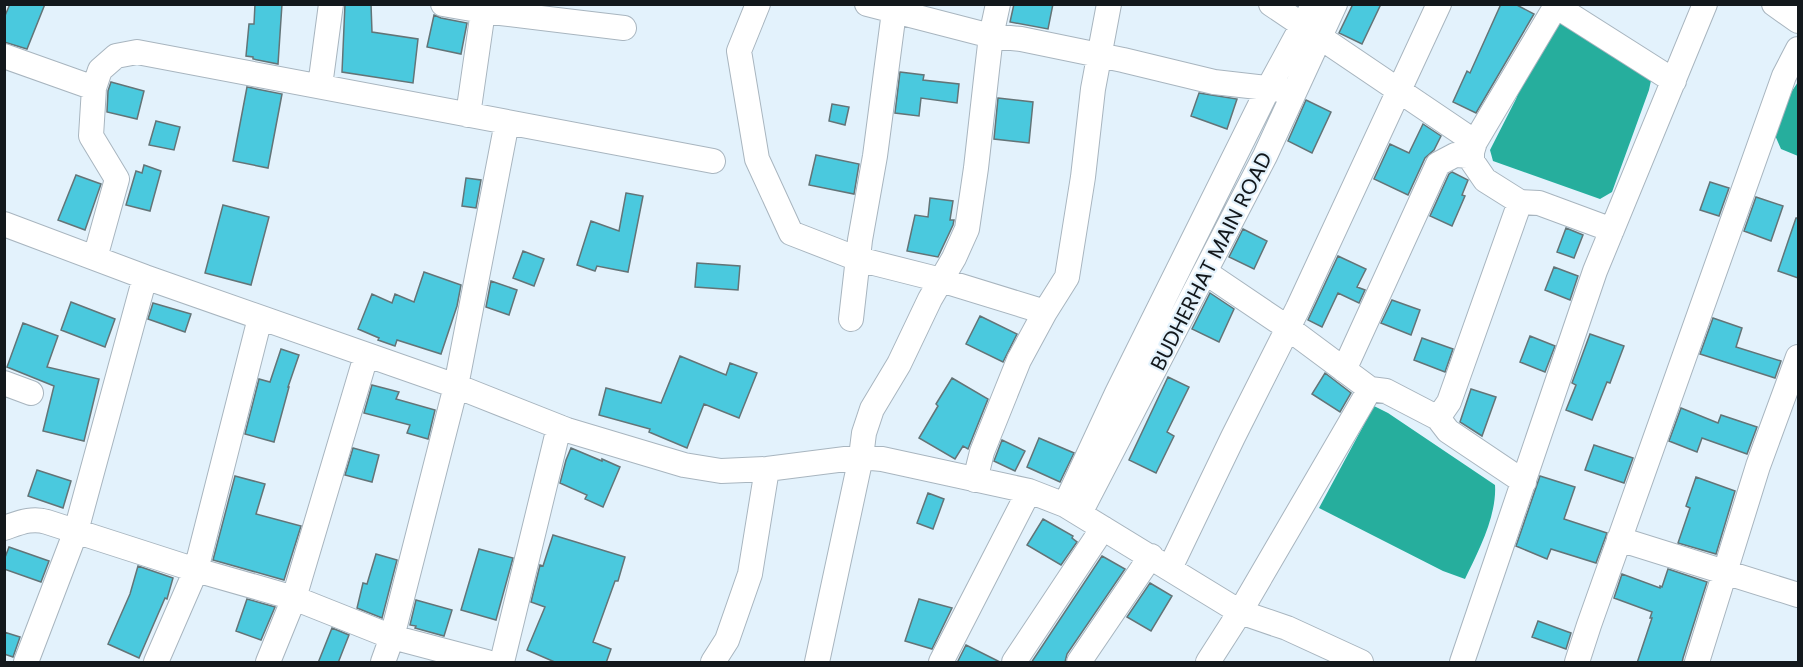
<svg xmlns="http://www.w3.org/2000/svg" width="1803" height="667" font-family="Poppins,sans-serif">
<rect width="100%" height="100%" fill="#e3f2fc"/>
<path fill="#26ae9d" d="M 1563,15 L 1653,71 L 1649,90 L 1612,192 L 1600,199 L 1493,161 L 1490,150 L 1516,99 L 1543,29 Z
M 1798,82 L 1798,156 L 1781,149 L 1774,133 L 1792,91 Z
M 1374,406 L 1388,413 L 1495,485 C 1497,516 1478,552 1465,579 L 1443,571 L 1319,508 Z"/>
<path fill="#4ac9de" stroke="#637477" stroke-width="1.5" d="M 10,4 L 45,4 L 27,49 L 4,42 L 4,18 Z
M 255,4 L 282,4 L 278,64 L 253,59 L 253,57 L 246,56 L 249,24 L 254,24 Z
M 345,4 L 371,4 L 372,32 L 418,39 L 413,83 L 342,72 Z
M 1014,4 L 1053,4 L 1048,29 L 1010,22 Z
M 1353,4 L 1381,4 L 1362,44 L 1339,33 Z
M 1501,4 L 1515,4 L 1534,14 L 1476,113 L 1453,102 L 1467,71 L 1470,73 Z
M 434,15 L 441,18 L 467,23 L 461,54 L 427,47 Z
M 900,72 L 924,75 L 923,80 L 959,84 L 957,103 L 921,98 L 919,116 L 895,113 Z
M 111,82 L 144,91 L 137,119 L 107,112 L 108,91 Z
M 247,87 L 282,94 L 268,168 L 233,161 Z
M 1199,93 L 1237,99 L 1227,129 L 1191,116 Z
M 998,98 L 1033,102 L 1029,143 L 994,139 Z
M 1306,100 L 1331,112 L 1312,153 L 1288,141 Z
M 832,104 L 849,107 L 845,125 L 829,121 Z
M 156,121 L 180,127 L 174,150 L 149,145 Z
M 1423,124 L 1441,136 L 1434,150 L 1425,158 L 1408,195 L 1374,179 L 1390,144 L 1409,153 Z
M 816,155 L 859,164 L 854,194 L 809,185 Z
M 144,165 L 161,171 L 150,211 L 126,205 L 136,171 L 142,173 Z
M 1452,172 L 1468,180 L 1462,195 L 1465,196 L 1452,226 L 1430,216 L 1449,174 Z
M 76,175 L 101,184 L 85,230 L 58,220 Z
M 466,178 L 481,180 L 476,208 L 462,206 Z
M 1710,182 L 1729,188 L 1719,216 L 1700,210 Z
M 626,193 L 643,196 L 628,272 L 597,266 L 595,271 L 577,265 L 591,221 L 619,231 Z
M 1756,197 L 1783,206 L 1771,241 L 1744,231 Z
M 930,198 L 953,201 L 950,220 L 954,220 L 953,225 L 938,257 L 907,251 L 915,215 L 928,217 Z
M 223,205 L 269,217 L 251,285 L 205,273 Z
M 1796,218 L 1798,218 L 1798,278 L 1778,271 Z
M 1566,228 L 1583,235 L 1574,258 L 1557,252 Z
M 1243,229 L 1267,241 L 1254,269 L 1229,257 Z
M 523,251 L 544,259 L 534,286 L 513,278 Z
M 1338,256 L 1366,269 L 1357,287 L 1365,290 L 1359,303 L 1338,293 L 1322,327 L 1308,320 Z
M 697,263 L 740,266 L 738,290 L 695,287 Z
M 1554,267 L 1578,276 L 1570,300 L 1545,290 Z
M 424,272 L 461,285 L 457,306 L 441,354 L 397,340 L 395,346 L 378,340 L 379,338 L 358,329 L 372,294 L 392,303 L 395,294 L 414,302 Z
M 491,281 L 517,290 L 509,315 L 486,307 Z
M 1210,293 L 1234,309 L 1219,342 L 1192,329 Z
M 1392,300 L 1420,310 L 1411,335 L 1381,323 Z
M 71,302 L 115,319 L 105,347 L 61,330 Z
M 153,303 L 191,314 L 185,332 L 148,319 Z
M 980,316 L 1017,334 L 1003,362 L 966,344 Z
M 1713,318 L 1742,328 L 1736,347 L 1781,361 L 1775,378 L 1700,354 Z
M 23,323 L 58,336 L 47,367 L 99,379 L 84,441 L 43,431 L 54,386 L 7,367 Z
M 1590,334 L 1624,346 L 1610,383 L 1607,382 L 1592,420 L 1566,410 L 1576,385 L 1572,383 Z
M 1530,336 L 1555,346 L 1545,372 L 1520,362 Z
M 1422,338 L 1453,349 L 1445,372 L 1414,360 Z
M 281,349 L 299,355 L 288,387 L 289,387 L 274,442 L 245,434 L 259,379 L 270,382 Z
M 680,356 L 726,375 L 730,363 L 757,373 L 739,418 L 704,404 L 687,448 L 649,432 L 650,429 L 599,415 L 606,388 L 661,403 Z
M 1325,373 L 1351,393 L 1340,412 L 1312,394 Z
M 1168,377 L 1189,387 L 1167,432 L 1174,436 L 1156,473 L 1129,460 Z
M 952,378 L 988,399 L 968,449 L 963,446 L 955,459 L 919,438 L 938,406 L 936,404 Z
M 372,385 L 399,392 L 396,399 L 435,410 L 428,439 L 407,433 L 410,425 L 364,413 Z
M 1471,389 L 1496,397 L 1482,436 L 1460,422 Z
M 1681,408 L 1718,423 L 1721,415 L 1757,427 L 1747,454 L 1702,438 L 1697,452 L 1669,441 Z
M 1039,438 L 1074,453 L 1060,482 L 1027,467 Z
M 1002,440 L 1025,451 L 1015,471 L 994,461 Z
M 1594,445 L 1633,458 L 1624,483 L 1585,470 Z
M 353,448 L 379,455 L 372,482 L 345,475 Z
M 571,448 L 602,461 L 602,459 L 620,467 L 603,507 L 585,499 L 587,495 L 560,483 L 566,460 Z
M 37,470 L 71,481 L 63,508 L 28,496 Z
M 235,476 L 265,484 L 256,514 L 301,526 L 284,580 L 213,560 Z
M 1540,476 L 1575,487 L 1564,519 L 1607,533 L 1596,563 L 1551,549 L 1547,559 L 1516,546 Z
M 1696,477 L 1735,491 L 1716,554 L 1678,543 L 1690,508 L 1686,506 Z
M 928,493 L 944,499 L 933,529 L 917,523 Z
M 1043,519 L 1073,536 L 1072,538 L 1077,542 L 1061,565 L 1027,545 Z
M 553,535 L 625,557 L 618,581 L 615,581 L 593,642 L 611,649 L 606,663 L 557,663 L 527,650 L 545,607 L 531,602 L 540,565 L 543,566 Z
M 9,547 L 49,561 L 41,582 L 4,569 L 4,560 Z
M 479,549 L 513,558 L 496,620 L 461,610 Z
M 376,554 L 397,560 L 382,618 L 357,608 L 363,583 L 367,584 Z
M 1102,556 L 1125,569 L 1067,654 L 1065,662 L 1031,663 Z
M 138,566 L 173,578 L 167,599 L 165,598 L 139,658 L 108,644 L 130,594 Z
M 1668,569 L 1707,582 L 1683,658 L 1682,663 L 1637,663 L 1652,618 L 1650,618 L 1652,612 L 1614,598 L 1622,574 L 1660,588 L 1660,586 L 1662,587 Z
M 1150,583 L 1172,596 L 1151,631 L 1127,617 Z
M 247,599 L 275,607 L 261,640 L 236,631 Z
M 919,599 L 952,608 L 932,649 L 905,641 Z
M 416,600 L 452,610 L 444,636 L 415,628 L 416,626 L 410,625 Z
M 1538,621 L 1571,633 L 1566,649 L 1532,637 Z
M 332,628 L 349,635 L 338,663 L 318,663 Z
M 4,632 L 20,637 L 13,657 L 4,654 Z
M 966,645 L 1000,662 L 1000,663 L 957,663 Z"/>
<g fill="none" stroke-linecap="round" stroke-linejoin="round">
<g stroke="#a8b5bf" stroke-width="26">
<path id="street" d="M 443,4 L 483,11 L 624,28
M 758,4 L 739,51 L 757,159 L 791,233 L 858,259 L 941,280 L 1045,312
M 867,4 L 991,36 L 1021,39 L 1123,60 L 1214,82 L 1284,90
M 1271,4 L 1475,142
M 1557,4 L 1475,142 L 1472,152 L 1472,161 L 1485,180 L 1520,202 L 1539,203 L 1612,230
M 1774,4 L 1798,21
M 1556,6 L 1674,81
M 4,56 L 94,88
M 320,86 L 331,4
M 468,115 L 483,11
M 4,224 L 145,277 L 456,386 L 567,430 L 684,465 L 721,471 L 767,469 L 861,457 L 882,459 L 1029,491 L 1065,505 L 1240,612 L 1287,628 L 1361,662
M 95,258 L 117,179 L 91,136 L 94,88 L 100,70 L 116,56 L 137,52 L 713,161
M 1205,272 L 1288,328 L 1370,389 L 1386,391 L 1438,418 L 1448,431 L 1524,482
M 851,319 L 860,240 L 875,156 L 895,4
M 1344,370 L 1438,164 L 1455,155 L 1472,156
M 4,383 L 31,393
M 1438,418 L 1449,402 L 1520,202
M 975,480 L 982,452 L 1019,360 L 1045,312 L 1067,277 L 1083,177 L 1093,89 L 1109,4
M 1065,505 L 1117,393 L 1269,87 L 1314,4
M 1080,513 L 1265,156 L 1335,4
M 4,528 C 19,523 32,517 47,522 L 196,570 L 294,598 L 392,637 L 487,662
M 1619,539 L 1798,595
M 1170,568 L 1233,437 L 1298,308 L 1439,4
M 26,662 L 76,531 L 145,277
M 156,662 L 196,570 L 260,318
M 268,662 L 294,598 L 366,356
M 383,662 L 392,637 L 456,386 L 507,122
M 502,662 L 559,427
M 713,662 L 727,640 L 750,574 L 767,469
M 817,662 L 861,457 L 864,433 L 872,409 L 899,364 L 930,299 L 954,258 L 967,229 L 976,168 L 987,70 L 991,36 L 998,4
M 941,662 L 1029,491
M 1014,662 L 1103,528
M 1079,662 L 1151,556
M 1208,662 L 1240,612 L 1370,389
M 1462,662 L 1595,271 L 1705,4
M 1577,662 L 1589,625 L 1784,76 L 1798,49
M 1697,662 L 1758,466 L 1798,357"/>
</g>
<use href="#street" stroke="#fff" stroke-width="24"/>
</g>
<g text-anchor="middle" dominant-baseline="central" stroke-width="4.5" stroke-linejoin="round" paint-order="stroke">
<g font-size="21" fill="#13181c" stroke="#e3f2fc">
<text transform="translate(1211 261) rotate(-63)">BUDHERHAT MAIN ROAD</text>
</g>
</g>
<rect width="1803" height="667" fill="none" stroke="#13181c" stroke-width="12"/>
</svg>
